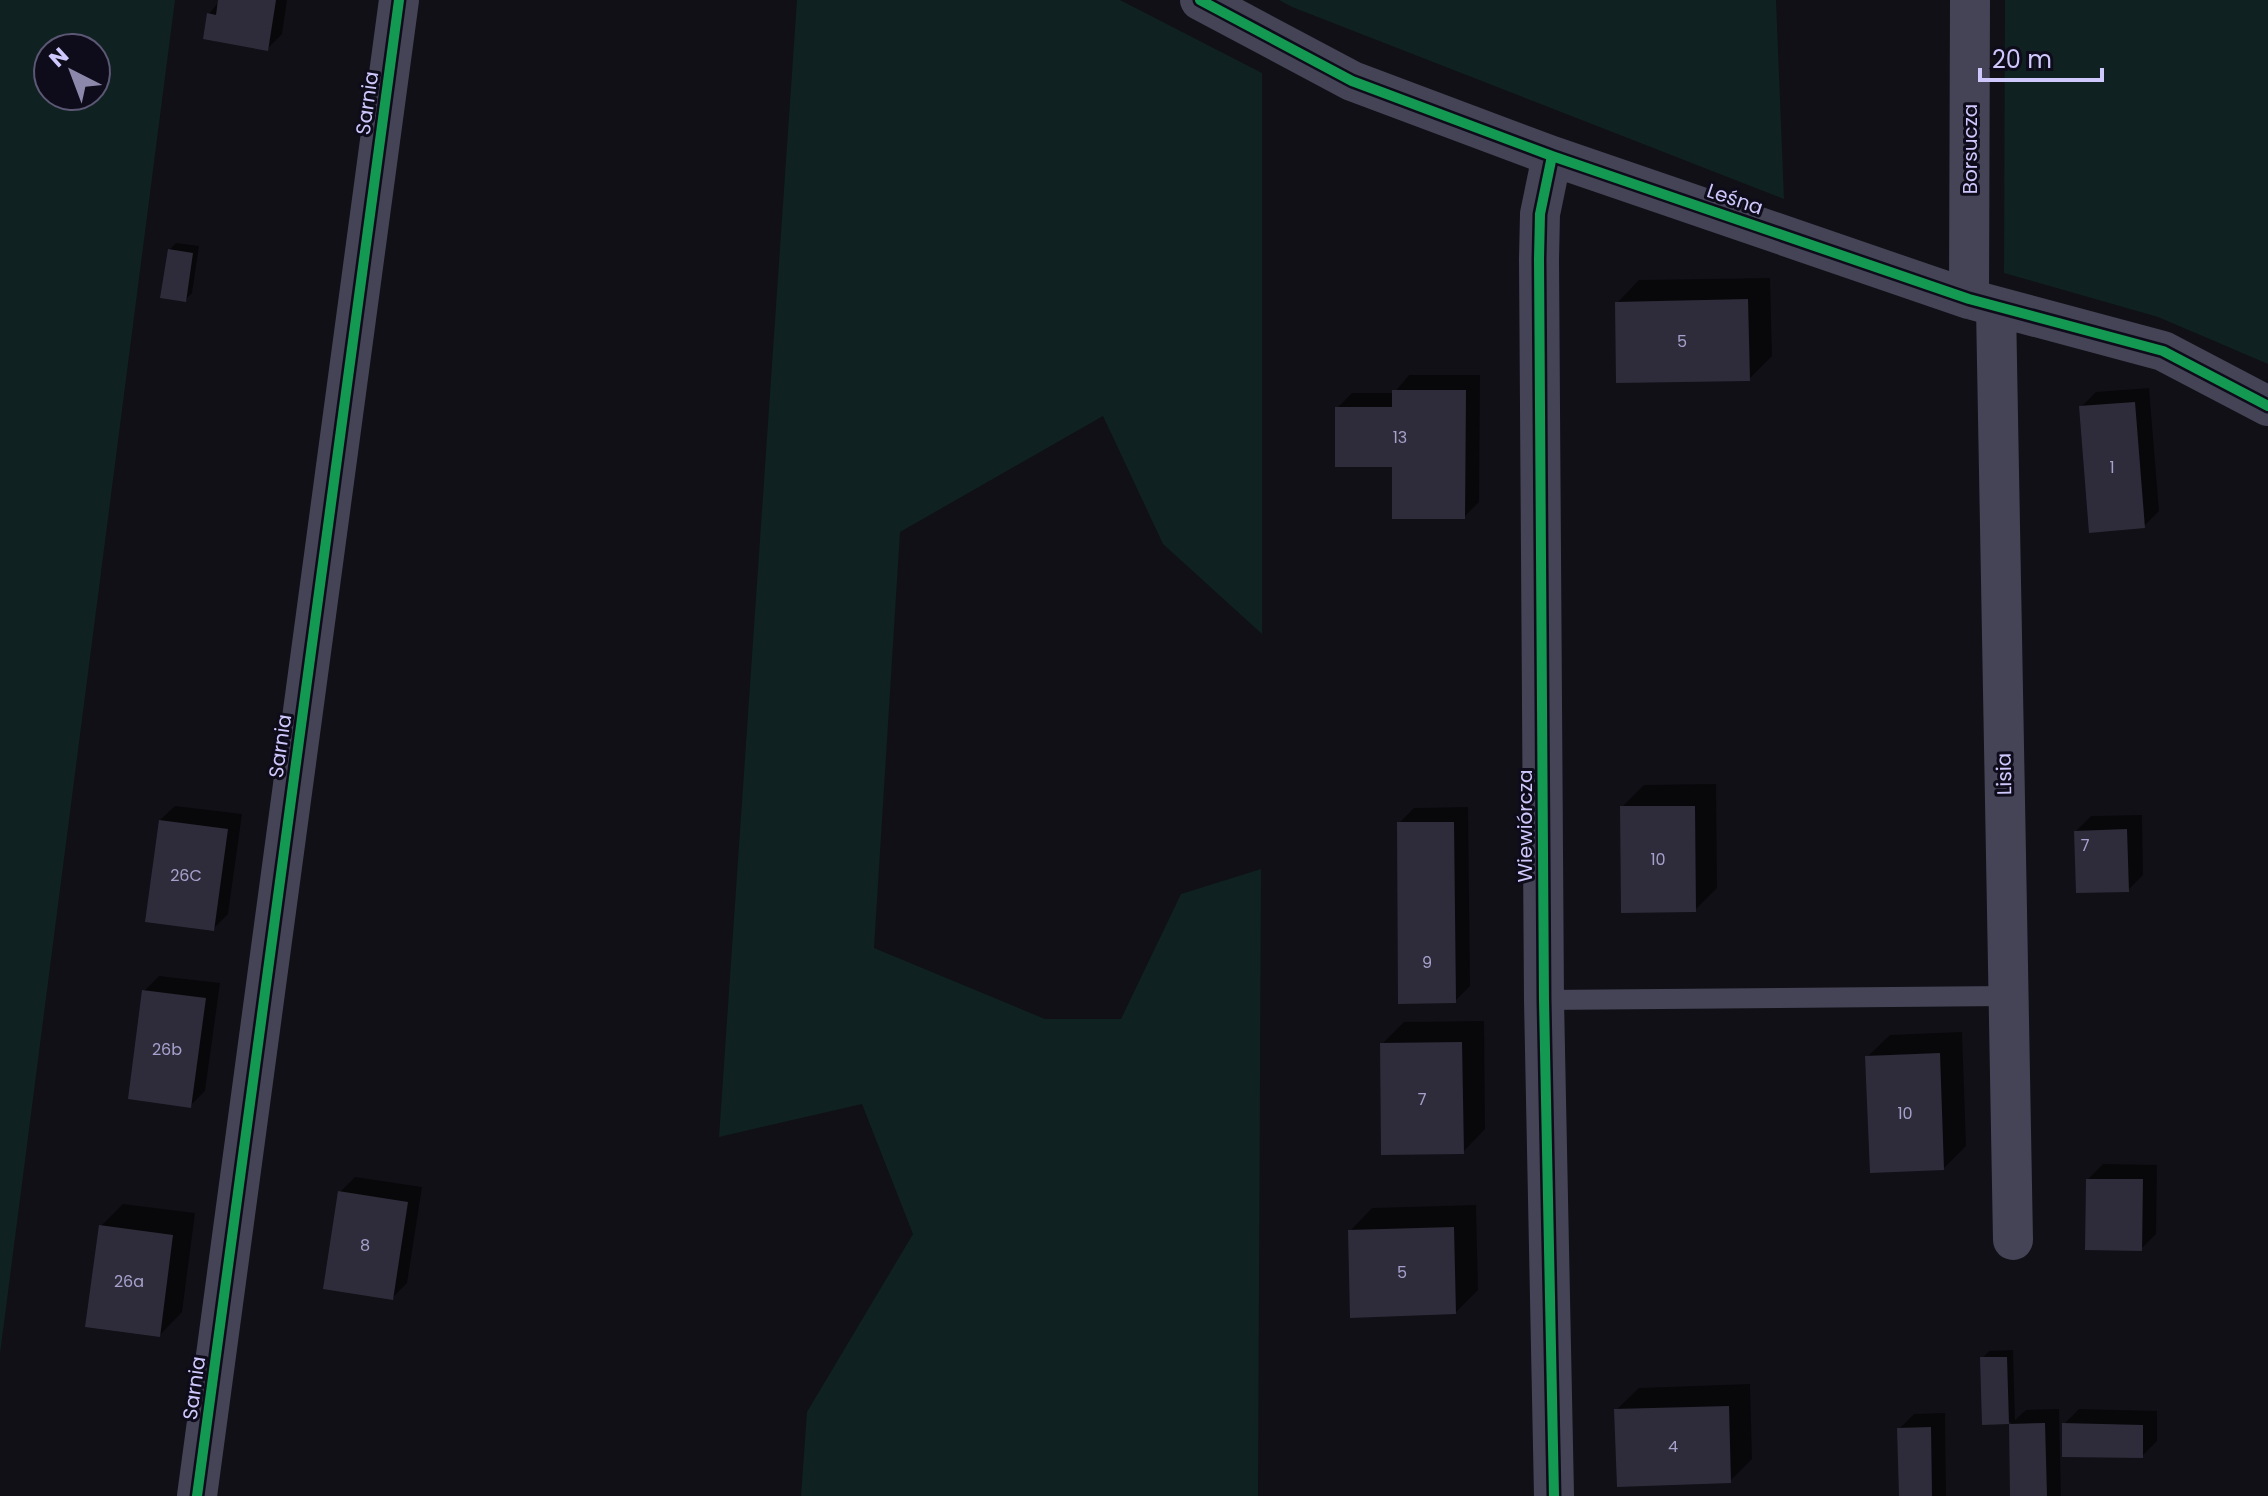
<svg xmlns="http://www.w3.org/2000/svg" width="2268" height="1496" font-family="Poppins,sans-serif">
<rect width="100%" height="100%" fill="#101016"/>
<path fill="#0f2121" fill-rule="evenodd" d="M 0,0 L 175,0 L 0,1354 ZM 48,48 L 96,48 L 96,96 L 48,96 Z
M 797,0 L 1120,0 L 1262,73 L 1262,634 L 1163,544 L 1103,416 L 900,532 L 874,948 L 1045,1019 L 1121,1019 L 1181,894 L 1261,869 L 1258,1496 L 801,1496 L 807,1412 L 913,1234 L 862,1104 L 719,1137 Z
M 1279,0 L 1776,0 L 1784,199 L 1292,7 Z
M 2005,0 L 2268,0 L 2268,364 L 2158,317 L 2004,273 Z"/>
<path fill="#0007" d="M 220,0 L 287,0 L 282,34 L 267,49 L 209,14 Z
M 176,243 L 199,246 L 192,293 L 185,300 L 169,250 Z
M 1770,278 L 1772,356 L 1749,379 L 1617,303 L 1639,280 Z
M 1409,375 L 1480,375 L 1479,502 L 1464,517 L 1394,465 L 1337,408 L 1352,393 L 1394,393 Z
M 2149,388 L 2159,511 L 2144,526 L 2081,407 L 2096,392 Z
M 1716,784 L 1717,888 L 1695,910 L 1622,807 L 1644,785 Z
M 175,806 L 242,814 L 228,914 L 213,929 L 160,820 Z
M 1468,807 L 1470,986 L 1455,1001 L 1399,823 L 1414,808 Z
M 2142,815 L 2143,875 L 2128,890 L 2076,831 L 2091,816 Z
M 159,976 L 220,983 L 205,1091 L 190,1106 L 144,991 Z
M 1484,1021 L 1485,1129 L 1463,1152 L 1382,1044 L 1404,1022 Z
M 1962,1032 L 1966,1146 L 1944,1168 L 1867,1057 L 1890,1035 Z
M 2103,1164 L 2157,1165 L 2156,1234 L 2141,1249 L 2088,1179 Z
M 355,1177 L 422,1187 L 407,1283 L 392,1298 L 340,1192 Z
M 123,1204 L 195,1213 L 182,1312 L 160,1335 L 101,1226 Z
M 1476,1205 L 1478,1290 L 1456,1312 L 1350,1231 L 1372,1208 Z
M 2013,1350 L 2015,1420 L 2026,1410 L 2059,1409 L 2061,1496 L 2012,1496 L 2011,1422 L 1984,1423 L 1982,1358 L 1989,1351 Z
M 1750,1384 L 1752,1459 L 1730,1481 L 1616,1410 L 1639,1388 Z
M 2079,1409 L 2157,1411 L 2157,1441 L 2142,1456 L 2064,1424 Z
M 1945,1413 L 1946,1496 L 1901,1496 L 1899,1429 L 1914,1414 Z"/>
<path fill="#2e2c3a" d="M 218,0 L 276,0 L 268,51 L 203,39 L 207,13 L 216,15 Z
M 168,249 L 193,253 L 186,302 L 160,298 Z
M 1748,299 L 1750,381 L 1616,383 L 1615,302 Z
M 1392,390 L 1466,390 L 1465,519 L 1392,519 L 1392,467 L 1335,467 L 1335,407 L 1392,407 Z
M 2135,402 L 2145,528 L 2089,533 L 2079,406 Z
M 1620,806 L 1695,806 L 1696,912 L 1621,913 Z
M 159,820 L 228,829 L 214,931 L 145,922 Z
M 1397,822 L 1454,822 L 1456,1003 L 1398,1004 Z
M 2127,829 L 2129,892 L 2076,893 L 2074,831 Z
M 142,990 L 206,998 L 191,1108 L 128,1099 Z
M 1462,1042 L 1464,1154 L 1381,1155 L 1380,1043 Z
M 1940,1053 L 1944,1170 L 1870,1173 L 1865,1056 Z
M 2086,1179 L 2143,1179 L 2142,1251 L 2085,1250 Z
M 338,1191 L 408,1202 L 393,1300 L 323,1289 Z
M 99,1225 L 173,1235 L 160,1337 L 85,1327 Z
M 1454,1227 L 1456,1314 L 1350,1318 L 1348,1230 Z
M 1980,1357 L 2007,1357 L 2009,1424 L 1982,1425 Z
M 1729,1406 L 1731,1483 L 1617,1487 L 1614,1409 Z
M 2045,1423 L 2047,1496 L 2010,1496 L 2009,1424 Z
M 2062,1423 L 2143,1425 L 2143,1458 L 2062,1457 Z
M 1931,1427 L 1932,1496 L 1899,1496 L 1897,1428 Z"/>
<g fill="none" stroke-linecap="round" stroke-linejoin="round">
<path stroke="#454457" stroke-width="20" d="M 1544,1000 L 2007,996"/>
<path stroke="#454457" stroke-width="40" d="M 1200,0 L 1352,81 L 1552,156 L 1969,299 L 2163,351 L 2268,406
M 1552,156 L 1540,214 L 1539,259 L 1544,1000 L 1554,1496
M 1969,299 L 1970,0
M 1996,307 L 2013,1240
M 197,1496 L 399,0"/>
<g stroke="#0e0c1a" stroke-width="15">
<path id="cycleway" d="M 1200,0 L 1352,81 L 1552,156 L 1969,299 L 2163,351 L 2268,406
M 1552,156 L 1540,214 L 1539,259 L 1544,1000 L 1554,1496
M 197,1496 L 399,0"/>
</g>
<use href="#cycleway" stroke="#139951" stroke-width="10"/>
</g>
<g text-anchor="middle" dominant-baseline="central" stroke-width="6" stroke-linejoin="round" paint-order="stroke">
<g font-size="16" fill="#a6a1cc">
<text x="1682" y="341">5</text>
<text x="1400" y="437">13</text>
<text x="2112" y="467">1</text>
<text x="2085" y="845">7</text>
<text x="1658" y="859">10</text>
<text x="186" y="875">26C</text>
<text x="1427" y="962">9</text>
<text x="167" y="1049">26b</text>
<text x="1422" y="1099">7</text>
<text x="1905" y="1113">10</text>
<text x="365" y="1245">8</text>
<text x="1402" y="1272">5</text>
<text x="129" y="1281">26a</text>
<text x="1673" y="1446">4</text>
</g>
<g font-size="20" fill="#cec8fc" stroke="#0e0c1a">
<text transform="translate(367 103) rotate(-82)">Sarnia</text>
<text transform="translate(1970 149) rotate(-90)">Borsucza</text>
<text transform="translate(1735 199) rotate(19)">Leśna</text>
<text transform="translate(280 746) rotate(-82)">Sarnia</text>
<text transform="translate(2004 774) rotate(-91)">Lisia</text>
<text transform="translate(1525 826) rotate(-90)">Wiewiórcza</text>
<text transform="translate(194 1388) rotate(-82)">Sarnia</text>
</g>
</g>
<g transform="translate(72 72) rotate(318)"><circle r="38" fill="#0e0c1a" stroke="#5b5774" stroke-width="2"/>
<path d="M0-6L14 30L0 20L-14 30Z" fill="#8c88ac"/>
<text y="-12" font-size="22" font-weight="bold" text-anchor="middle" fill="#cec8fc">N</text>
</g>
<path d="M1980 68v12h122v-12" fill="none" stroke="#cec8fc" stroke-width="4"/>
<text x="1992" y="68" font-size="24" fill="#cec8fc" stroke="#0e0c1a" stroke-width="6" paint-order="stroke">20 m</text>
</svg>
